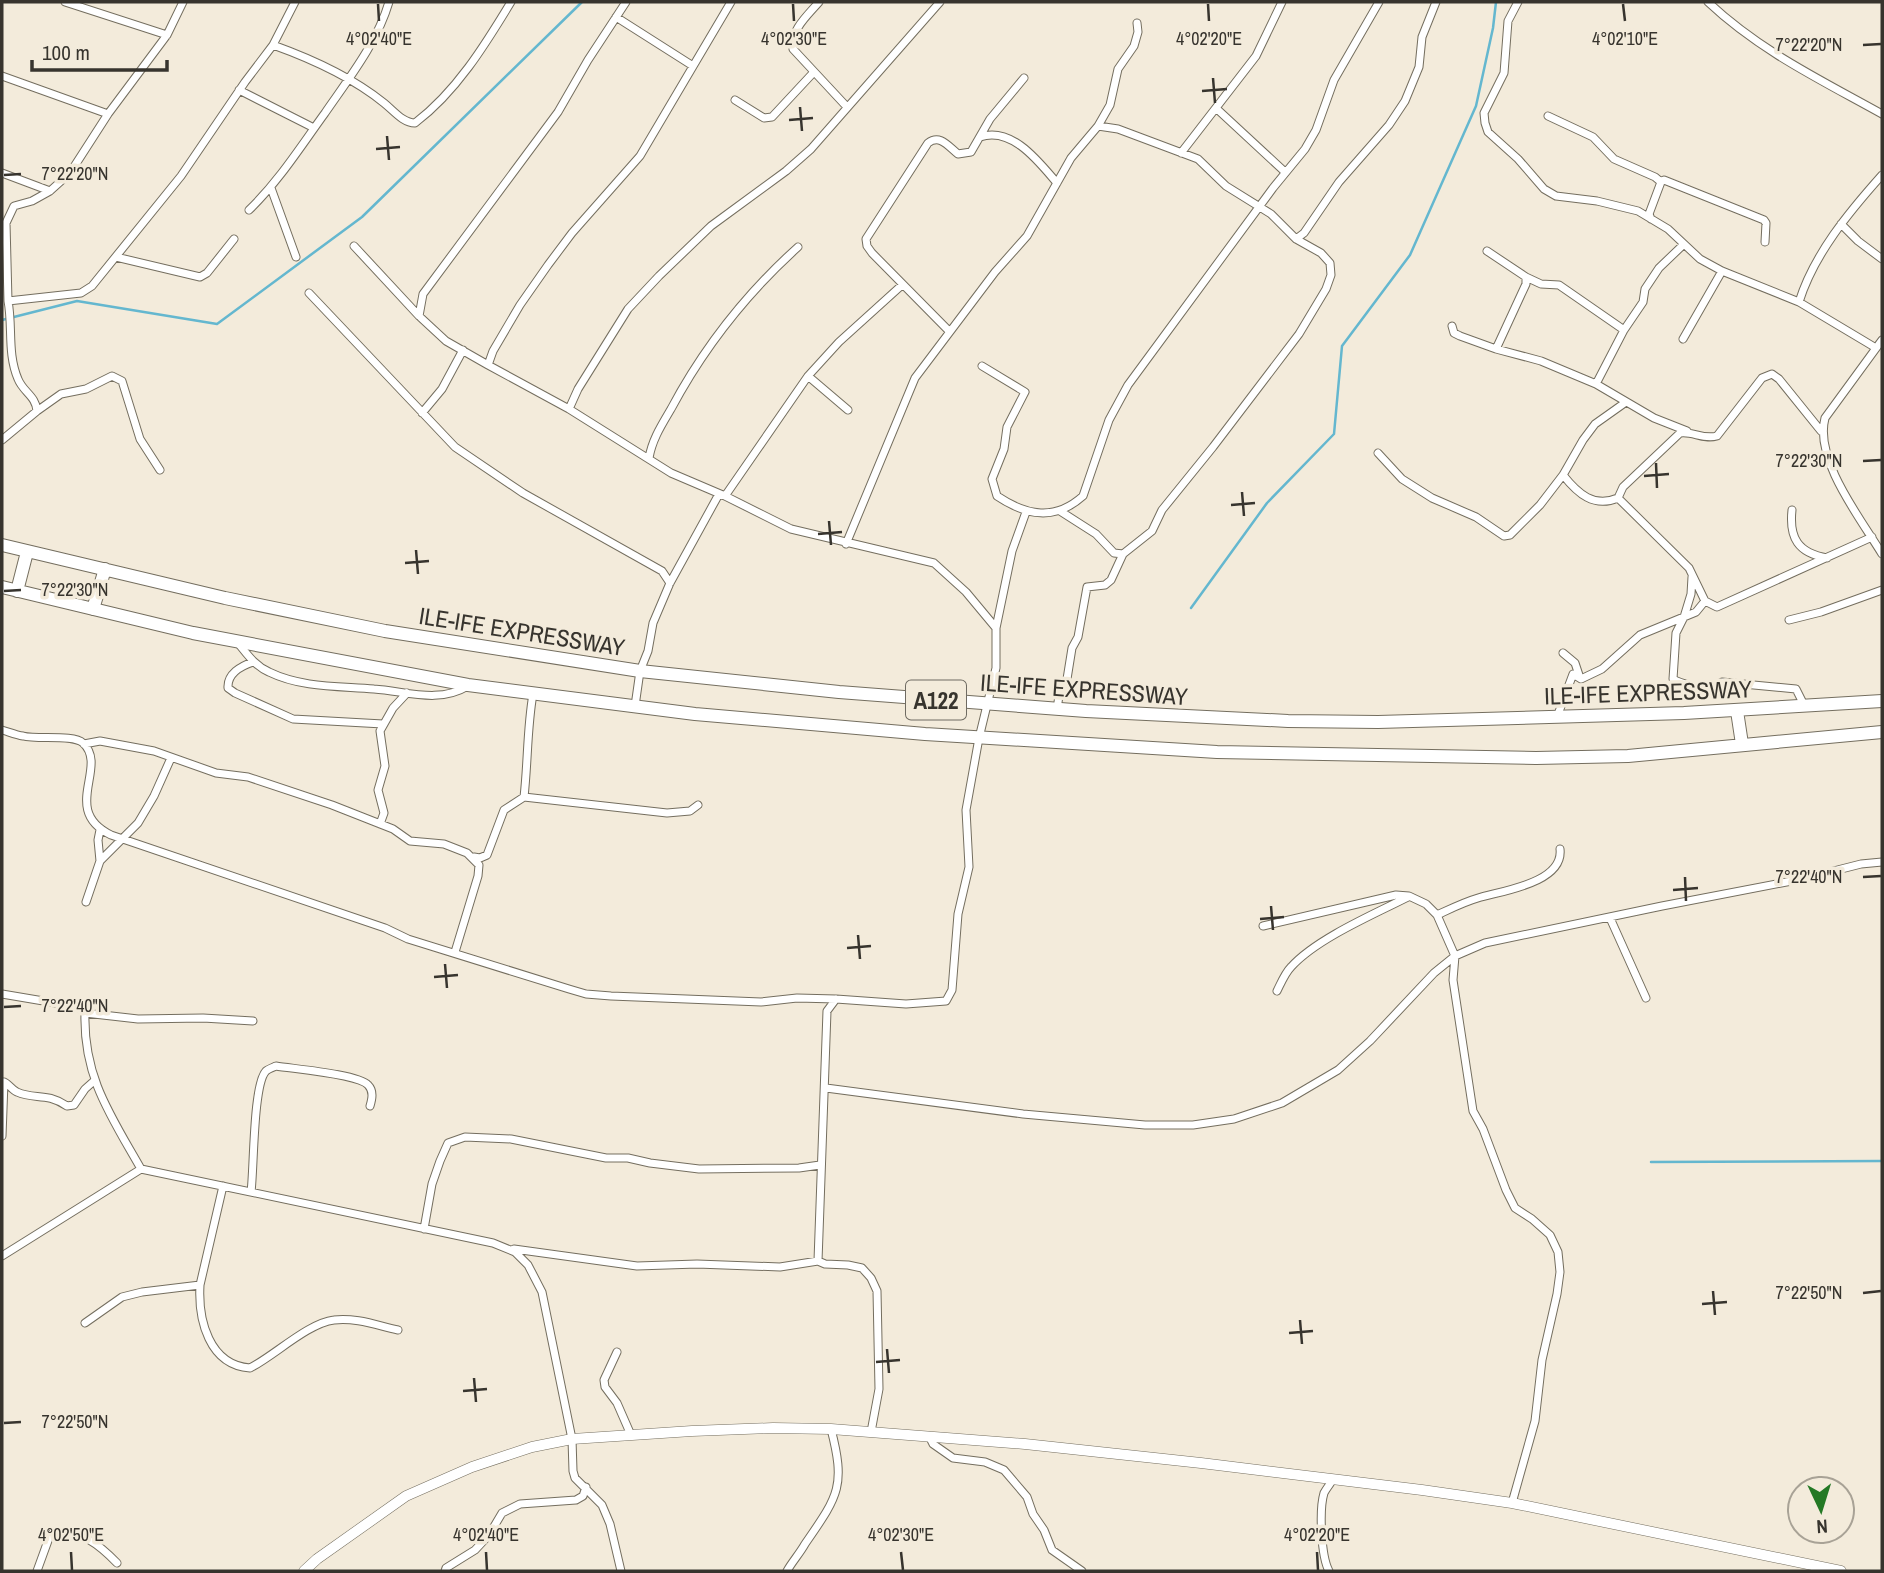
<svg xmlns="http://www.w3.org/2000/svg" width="1884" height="1573" font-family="'Archivo Narrow',sans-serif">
<rect width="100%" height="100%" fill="#f3ebdb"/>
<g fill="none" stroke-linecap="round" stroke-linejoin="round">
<path stroke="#64b7cf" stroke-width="2.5" d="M 2,320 L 77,301 L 217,324 L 362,217 L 582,2
M 1191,608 L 1267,503 L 1334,434 L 1342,346 L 1410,255 L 1476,106 L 1493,28 L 1496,2
M 1651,1162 L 1882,1161"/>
<g stroke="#746e5f" stroke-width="9">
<path id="street" d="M 65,2 L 167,35
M 819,2 C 808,15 790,30 793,49 L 847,107
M 1518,2 L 1508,21 L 1504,73 L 1484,113 L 1485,123 L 1488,132 L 1518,159 L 1544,189 L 1556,196 L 1597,201 L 1638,211 L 1668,229 L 1700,259 L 1722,271 L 1799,302 L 1876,348
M 1708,2 C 1760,51 1821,80 1882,114
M 616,17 L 693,66
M 273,45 C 312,59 352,77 384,103 C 394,111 403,123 415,123 C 456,92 485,45 511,2
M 2,76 L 108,114
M 239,90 L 314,128
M 735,100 L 764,118 L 772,117 L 813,73
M 1217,109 L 1285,172
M 1548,116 L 1593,137 L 1614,159 L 1655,177 L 1661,182 L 1664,180 L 1764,220 L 1766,223 L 1765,242
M 980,137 C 1012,126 1039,162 1057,183
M 1181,153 L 1256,56 L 1282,2
M 2,173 L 50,191
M 271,188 L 296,257
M 249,210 C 279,181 301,146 325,113 C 349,78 377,43 389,2
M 1651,219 L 1649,214 L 1661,182
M 1841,224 L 1858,241 L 1882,259
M 1296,239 L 1304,233 L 1339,182 L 1389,125 L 1405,101 L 1419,67 L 1422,37 L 1436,2
M 354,246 L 419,316 L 446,341 L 488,365
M 1487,251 L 1526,277 L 1526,284 L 1496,349
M 116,257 L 200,277 L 207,273 L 234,239
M 1526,277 L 1541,284 L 1559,285 L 1624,330
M 309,293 L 455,447 L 523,493 L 662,571 L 670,583
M 8,301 L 6,223 L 14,206 L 32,201 L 50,191 L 70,173 L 108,114 L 167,35 L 183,2
M 1799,302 C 1814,254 1849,212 1882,175
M 419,316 L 423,294 L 558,112 L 588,60 L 626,2
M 1452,326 L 1454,333 L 1460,336 L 1496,349 L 1541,361 L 1596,384 L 1654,418 L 1687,431
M 949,331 L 872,253 L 867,246 L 866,239 L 928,143 C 940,134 948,146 958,154 L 971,152 L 990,119 L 1024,78
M 1683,339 L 1722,271
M 1882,340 L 1825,418 C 1814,460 1861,519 1882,554
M 982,366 L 1025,392 L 1007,427 L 1004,449 L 992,479 L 997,496 C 1027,516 1055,521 1083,496 L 1109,420 L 1128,385 L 1273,188 L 1305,149 L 1316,130 L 1334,80 L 1379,2
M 808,376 L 848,410
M 1596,384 L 1624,330 L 1643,302 L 1645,289 L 1659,268 L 1683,245
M 569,409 L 578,389 L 628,309 L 659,276 L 711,226 L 786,171 L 811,149 L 940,2
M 37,411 L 61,394 L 86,389 L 112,376 L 122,381 L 140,439 L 160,470
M 422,413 L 442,389 L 463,350
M 2,440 L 37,411 C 36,396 23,392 18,379 C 7,353 13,327 8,301 L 81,293 L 92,286 L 181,176 L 245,82 L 273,45 L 295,2
M 1378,453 L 1402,479 L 1432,498 L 1476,517 L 1504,536 L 1510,535 L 1540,505 L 1563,475 L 1583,440 L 1595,424 L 1626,402
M 649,458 C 652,440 661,426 671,409 C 703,349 747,293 798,247
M 1563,475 C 1578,494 1594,508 1618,498 L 1623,487 L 1680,433 C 1693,431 1703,440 1717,436 L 1762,378 L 1772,374 L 1779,379 L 1821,431
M 725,496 L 808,376 L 839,342 L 902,285
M 1618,498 L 1689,568 L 1705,601 L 1717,607 L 1872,537
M 1792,510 C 1789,538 1798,553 1827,558
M 1060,511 L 1096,534 L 1114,553 L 1123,554
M 846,544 L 915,378 L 995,272 L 1027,236 L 1071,158 L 1098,126 L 1110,105 L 1118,69 L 1134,46 L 1138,32 L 1137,23
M 1692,577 L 1691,594 L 1684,617 L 1676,633 L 1673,679 C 1679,683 1704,690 1712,688 C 1716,687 1719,684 1722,682 L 1796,689 L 1804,705
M 1789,620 L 1821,612 L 1882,590
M 996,628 L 1012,551 L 1026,512
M 238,643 C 247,654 255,666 269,672 C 302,688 339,686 374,689 C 406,691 438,704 468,686
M 1563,653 L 1575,663 L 1580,678
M 253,662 C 241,666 227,674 228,688 L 235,693 L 293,719 L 383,724
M 635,706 L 640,671 L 648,651 L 653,623 L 670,583 L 719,494
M 1057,709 L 1060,689 L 1067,679 L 1072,648 L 1078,637 L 1087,587 L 1105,585 L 1111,580 L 1123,554 L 1152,531 L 1162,510 L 1213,447 L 1299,334 L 1326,289 L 1331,275 L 1330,263 L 1321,253 L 1296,239 L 1271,214 L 1226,186 L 1198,159 L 1118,129 L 1098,126
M 1557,717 L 1573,674 L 1581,679 L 1602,669 L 1640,635 L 1696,612 L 1705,601
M 2,730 C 9,732 16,735 23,736 C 37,740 73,734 83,743 C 109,767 60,810 111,835 L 385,928 L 408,939 L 569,989 L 586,994 L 611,996 L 761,1002 L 797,998 L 836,999 L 906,1004 L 946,1001 L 952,990 L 958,914 L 969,867 L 966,810 L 979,738 L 996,668 L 996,628 L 966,592 L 934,563 L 791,529 L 725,496 L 671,473 L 569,409 L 488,365 L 493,351 L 520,305 L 548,265 L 572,233 L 640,156 L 731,2
M 84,744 L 100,741 L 154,751 L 216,773 L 248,777 L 332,805 L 393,829 L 410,841 L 444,844 L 467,853 L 479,865 L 478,876 L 455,952
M 524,797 C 528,762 527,728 533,694
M 380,824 L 384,813 L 378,790 L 385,766 L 380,731 L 393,708 L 407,693
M 100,830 L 98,840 L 100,861
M 474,857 L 480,858 L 487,855 L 504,810 L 524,797 L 667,813 L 690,811 L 698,805
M 86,902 L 100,861 L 138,823 L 154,796 L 171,758
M 1437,915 C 1450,909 1464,902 1478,898 C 1501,891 1564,883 1560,849
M 1610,918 L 1646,998
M 1263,926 L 1396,895 L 1409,896 L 1426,904 L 1437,915 L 1455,956 L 1453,980 L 1473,1111 L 1483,1129 L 1506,1190 L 1515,1208 L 1532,1219 L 1550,1235 L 1558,1252 L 1560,1272 L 1557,1294 L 1542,1360 L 1535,1421 L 1512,1503
M 1277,991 C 1281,983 1285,973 1291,967 C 1316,939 1374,914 1408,897
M 2,994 L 79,1007 L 85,1013 C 83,1077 111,1116 141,1169 L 493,1243 L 515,1252 L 528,1265 L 542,1292 L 572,1439 L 573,1471 L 575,1478 L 602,1505 L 610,1524 L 621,1571
M 85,1013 L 138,1019 L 203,1018 L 253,1021
M 4,1082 C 9,1084 12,1090 17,1092 C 35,1100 46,1092 67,1106 L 74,1105 L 85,1089 L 94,1081
M 826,1088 L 1023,1114 L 1145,1125 L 1193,1125 L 1234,1119 L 1282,1103 L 1338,1070 L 1370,1041 L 1434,973 L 1455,956 L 1485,943 L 1662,906 L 1802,879 L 1861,864 L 1882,862
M 2,1136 L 4,1082
M 223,1186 L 200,1285 C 198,1320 209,1365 250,1368 C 274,1356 308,1323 334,1320 C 355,1317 379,1326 398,1330
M 251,1192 C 254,1170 253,1084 266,1071 C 268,1069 274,1067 276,1066 C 294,1069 358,1074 368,1085 C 374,1091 372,1099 370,1106
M 424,1229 L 432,1184 L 440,1161 L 448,1143 L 465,1137 L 511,1139 L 606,1158 L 628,1158 L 650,1163 L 699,1169 L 799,1168 L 820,1165
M 514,1249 L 637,1266 L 697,1264 L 780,1267 L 818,1261 L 825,1264 L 848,1265 L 862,1268 L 871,1278 L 877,1291 L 879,1389 L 871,1432
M 2,1256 L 141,1169
M 818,1261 L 827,1011 L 836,999
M 85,1323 L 122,1297 L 142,1292 L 200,1285
M 617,1352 L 604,1380 L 605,1387 L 617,1403 L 631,1435
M 929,1436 L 933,1444 L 953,1458 L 985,1462 L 1004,1470 L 1027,1497 L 1033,1514 L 1044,1530 L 1052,1550 L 1082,1571
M 37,1571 L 49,1538 L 53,1532 C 77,1527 101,1546 117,1563
M 445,1571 L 446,1568 L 475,1550 L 489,1535 L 502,1513 L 520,1504 L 576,1500 L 583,1496 L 586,1487
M 787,1571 C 792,1562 800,1553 805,1544 C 838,1496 846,1487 831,1429
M 1329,1571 C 1321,1556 1319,1510 1324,1493 C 1326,1489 1331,1483 1333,1479"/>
</g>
<g stroke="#746e5f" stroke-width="11">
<path id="secondary" d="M 304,1571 L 317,1559 L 406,1496 L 472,1467 L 532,1447 L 572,1439 L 692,1431 L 773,1428 L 831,1429 L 1025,1444 L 1201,1463 L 1422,1490 L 1512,1503 L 1841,1571"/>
</g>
<g stroke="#746e5f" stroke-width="14">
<path id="highway" d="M 2,545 L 225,598 L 385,631 L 640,671 L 839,692 L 1086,711 L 1288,721 L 1378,722 L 1684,713 L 1882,701
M 2,587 L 193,633 L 468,685 L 695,714 L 925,734 L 1217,752 L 1536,758 L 1628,756 L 1882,732
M 17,591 L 27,552
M 93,609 L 105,569
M 1737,711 L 1742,744"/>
</g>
<use href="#street" stroke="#fff" stroke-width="7"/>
<use href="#secondary" stroke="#fff" stroke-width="10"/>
<use href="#highway" stroke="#fff" stroke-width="12"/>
</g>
<path fill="none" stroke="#37342e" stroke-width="2.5" d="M 378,4 L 379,21M 793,4 L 794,21M 1208,4 L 1209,21M 1623,4 L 1625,21M 1863,45 L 1881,44M 1213,78 L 1215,103M 1202,91 L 1227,89M 800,107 L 802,131M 789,120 L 813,118M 387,136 L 389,160M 376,149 L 400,147M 4,175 L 21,174M 1863,461 L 1881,460M 1656,463 L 1657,488M 1644,476 L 1669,474M 1242,492 L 1244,516M 1231,505 L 1255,503M 829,521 L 831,545M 818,534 L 842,532M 416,550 L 418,574M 405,563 L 429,561M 4,591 L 21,590M 1685,877 L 1686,901M 1863,877 L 1881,876M 1673,890 L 1698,888M 1271,906 L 1273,930M 1260,919 L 1284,917M 858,935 L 860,959M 847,948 L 871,946M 445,964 L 447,988M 434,977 L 458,975M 4,1007 L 21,1006M 1713,1291 L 1715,1315M 1863,1293 L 1881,1291M 1702,1304 L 1727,1302M 1300,1320 L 1302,1344M 1289,1333 L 1313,1331M 887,1349 L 889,1373M 876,1362 L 900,1360M 474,1378 L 476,1402M 463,1391 L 487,1389M 4,1423 L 21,1422M 71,1552 L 72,1570M 486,1552 L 487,1570M 901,1552 L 903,1570M 1317,1552 L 1318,1570"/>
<g text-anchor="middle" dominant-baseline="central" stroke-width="7" stroke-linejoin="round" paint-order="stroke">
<rect fill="#f3ebdb" stroke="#6f6b62" stroke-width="2" x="906" y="680.5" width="60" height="39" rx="5"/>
<g font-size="23" font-weight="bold" fill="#37342e">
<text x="936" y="700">A122</text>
</g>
<g font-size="24" fill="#37342e" stroke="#f3ebdb">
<text transform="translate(522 631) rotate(9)">ILE-IFE EXPRESSWAY</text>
<text transform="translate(1084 689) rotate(4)">ILE-IFE EXPRESSWAY</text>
<text transform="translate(1648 692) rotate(-2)">ILE-IFE EXPRESSWAY</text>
</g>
</g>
<g font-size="18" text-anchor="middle" fill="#37342e" stroke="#f3ebdb" stroke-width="7" stroke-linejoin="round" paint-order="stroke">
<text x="379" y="45">4°02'40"E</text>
<text x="794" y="45">4°02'30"E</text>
<text x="1209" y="45">4°02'20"E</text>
<text x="1625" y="45">4°02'10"E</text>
<text x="1809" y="51">7°22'20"N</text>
<text x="75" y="180">7°22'20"N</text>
<text x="1809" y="467">7°22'30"N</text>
<text x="75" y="596">7°22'30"N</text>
<text x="1809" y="883">7°22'40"N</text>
<text x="75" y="1012">7°22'40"N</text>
<text x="1809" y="1299">7°22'50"N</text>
<text x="75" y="1428">7°22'50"N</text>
<text x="71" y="1541">4°02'50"E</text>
<text x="486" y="1541">4°02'40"E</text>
<text x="901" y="1541">4°02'30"E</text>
<text x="1317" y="1541">4°02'20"E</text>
</g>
<rect width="1884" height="1573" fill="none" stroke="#37342e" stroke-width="7"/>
<g transform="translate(1821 1510) rotate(176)"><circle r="33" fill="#f3ebdb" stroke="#a8a296" stroke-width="2"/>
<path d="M0-5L12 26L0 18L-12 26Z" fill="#247925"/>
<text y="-10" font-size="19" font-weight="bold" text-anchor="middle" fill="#37342e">N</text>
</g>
<path d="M32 60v10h135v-10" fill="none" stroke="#37342e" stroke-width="3.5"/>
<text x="42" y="60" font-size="21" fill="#37342e" stroke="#f3ebdb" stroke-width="5" paint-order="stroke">100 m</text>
</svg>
